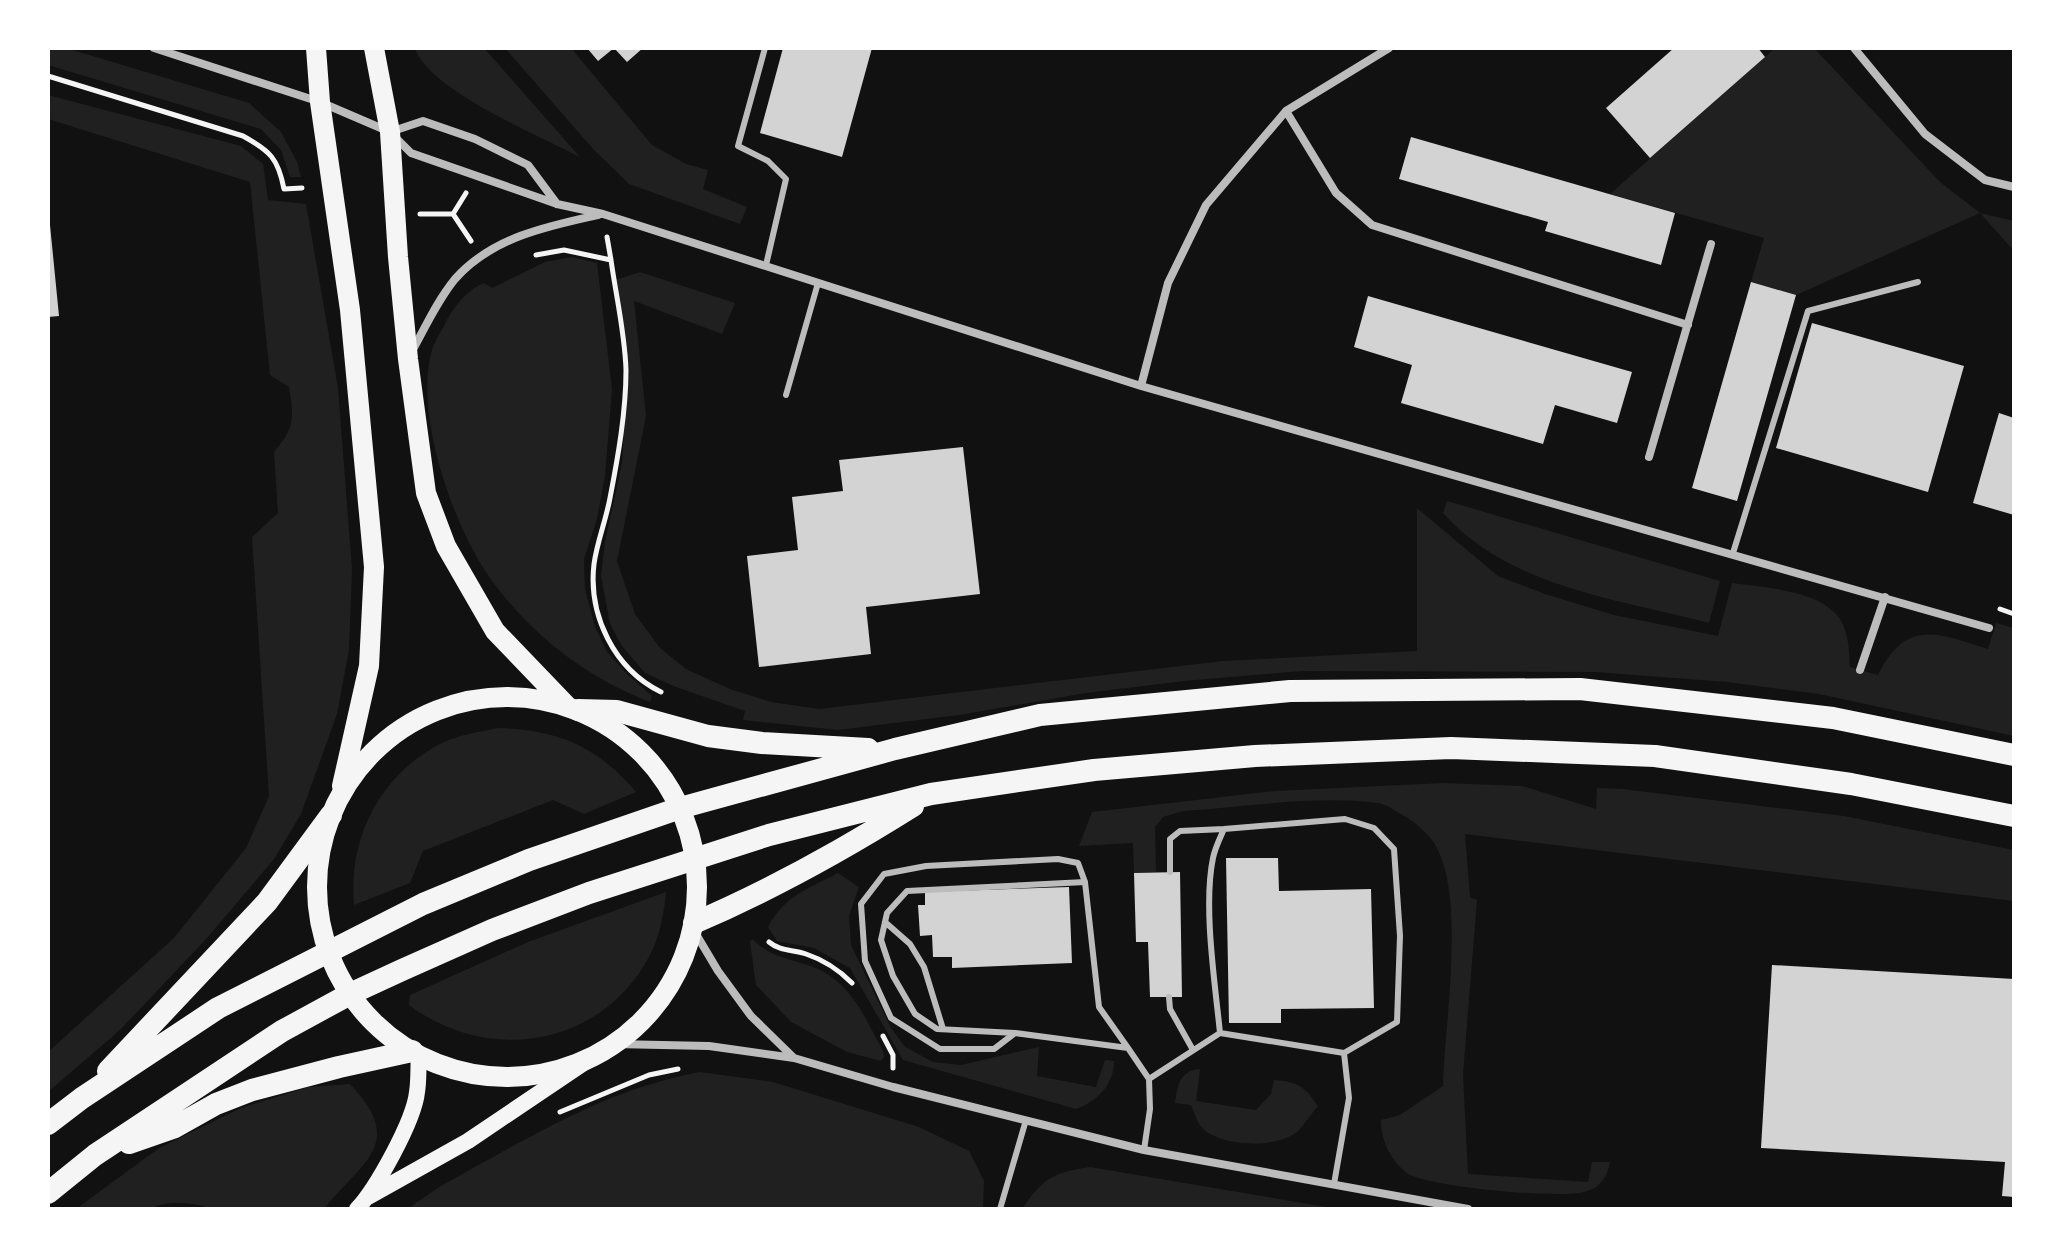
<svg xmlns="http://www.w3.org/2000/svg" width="2062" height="1257" font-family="Poppins,sans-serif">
<rect width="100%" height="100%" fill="#111"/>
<path fill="#202020" d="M 48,48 L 66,48 L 249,103 L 281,132 L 297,162 L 301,177 L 290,177 L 281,150 L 261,129 L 48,65 Z
M 415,48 L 484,48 L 580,157 C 540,136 428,90 415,48 Z
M 505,48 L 571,48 L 652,145 L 686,164 L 708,170 L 703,189 L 747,207 L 740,224 L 629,184 L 594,150 Z
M 1775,48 L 1814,48 L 1940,182 L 1980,213 L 2014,221 L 2014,251 L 1980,213 L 1796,295 L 1751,282 L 1764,238 L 1610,194 Z
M 48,95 L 241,146 L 263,164 L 268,200 L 306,204 L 338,388 L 352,569 L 349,650 L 337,714 L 301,814 L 274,859 L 208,937 L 120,1030 L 48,1092 L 48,1052 L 174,938 L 246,848 L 269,796 L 252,537 L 278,513 L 274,452 C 295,428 294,417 289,387 L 270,375 L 250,182 L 48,119 Z
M 572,257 L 597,263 L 612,389 L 605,476 L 597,519 L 584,559 L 585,589 L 595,627 L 607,652 L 626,673 L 652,696 L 650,702 C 586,678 530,634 490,578 C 453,526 415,416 431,354 C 433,344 439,335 444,326 C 452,309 466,290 484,283 L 492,288 L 545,262 Z
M 640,272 L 735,303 L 722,334 L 634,301 L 646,416 L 617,561 L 635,614 L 660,648 L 686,669 L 730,689 L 771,702 L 819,709 L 1223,661 L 1417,651 L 1417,508 L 1498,576 L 1545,594 L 1614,615 L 1718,636 L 1732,583 C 1762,587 1813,590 1835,613 C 1849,627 1849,649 1850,667 L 1878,675 C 1906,618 1938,633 1988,649 L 1996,623 L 2014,628 L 2014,736 L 1819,694 L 1727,682 L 1595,672 L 1302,671 L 1184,681 L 1086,693 L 959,715 L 838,730 L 743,720 L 745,711 L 676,687 L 645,673 L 622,646 L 610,624 L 601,576 L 605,542 L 622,463 L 628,369 L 616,280 Z
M 1447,501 L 1720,581 L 1709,623 C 1617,599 1509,587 1443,513 Z
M 498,728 C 558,730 597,746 636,792 L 584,814 L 553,800 L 423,851 L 410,883 L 354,905 C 348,839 379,777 438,745 C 457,735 478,732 498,728 Z
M 1444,783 L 1522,786 L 1596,809 L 1597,788 L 1622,789 L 1844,816 L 2014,850 L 2014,901 L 1465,834 L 1470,897 L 1477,900 L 1463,1074 L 1468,1174 L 1588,1182 L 1592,1162 L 1610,1162 C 1607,1178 1600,1188 1584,1192 C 1560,1199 1426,1187 1407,1173 C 1390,1160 1381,1140 1381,1120 L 1400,1115 L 1443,1086 C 1444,1025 1468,889 1432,840 C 1424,830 1411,819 1399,813 C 1393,809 1385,804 1378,803 C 1319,795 1243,807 1183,811 L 1163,817 L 1155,827 L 1156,872 L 1134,873 L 1133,843 L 1079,846 L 1092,812 L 1275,791 Z
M 838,873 L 859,887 L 849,916 L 851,945 L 891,1028 L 905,1047 L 933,1062 L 961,1065 L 1039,1047 L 1037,1076 L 1096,1087 L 1105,1060 L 1114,1061 C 1114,1085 1097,1101 1076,1109 L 903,1060 L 850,968 L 814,948 L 777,941 L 768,927 C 785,895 808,889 838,873 Z
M 666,892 C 664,912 661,932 652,951 C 606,1046 490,1066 409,1005 L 410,995 L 528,942 Z
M 752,939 C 772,957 783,957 807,965 C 849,977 864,1016 883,1051 L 884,1057 L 881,1061 L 847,1052 L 791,1022 L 756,985 L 750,942 Z
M 1200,1069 L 1196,1101 L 1256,1110 L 1271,1094 L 1274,1080 C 1297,1082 1304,1085 1318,1106 C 1311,1114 1305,1124 1298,1131 C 1278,1149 1221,1147 1202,1128 C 1197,1123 1194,1111 1191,1105 L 1175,1103 C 1178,1085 1179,1071 1200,1069 Z
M 700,1072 L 773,1082 L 919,1127 L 969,1151 L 984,1181 L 983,1209 L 408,1209 C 437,1186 470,1170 502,1152 C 570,1115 623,1087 700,1072 Z
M 350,1084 C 407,1144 362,1161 324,1209 L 211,1209 C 197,1202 164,1200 150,1209 L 76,1209 L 159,1148 L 241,1108 L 309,1087 Z
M 1090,1167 L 1338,1209 L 1022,1209 C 1044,1177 1053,1173 1090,1167 Z"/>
<path fill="#d3d3d3" d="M 587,48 L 614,48 L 598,61 Z
M 614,48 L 643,48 L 627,62 Z
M 783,48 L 872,48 L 842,157 L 760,133 Z
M 1674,48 L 1758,48 L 1765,57 L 1650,158 L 1606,108 Z
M 1411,137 L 1675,213 L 1661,265 L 1545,231 L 1548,222 L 1399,179 Z
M 48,225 L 50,225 L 59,316 L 48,317 Z
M 1751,282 L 1796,295 L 1737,501 L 1692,488 Z
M 1368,296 L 1632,372 L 1617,423 L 1555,405 L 1543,444 L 1401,403 L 1412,365 L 1354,347 Z
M 1812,323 L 1964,366 L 1928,492 L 1776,448 Z
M 1999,413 L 2014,418 L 2014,515 L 1973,503 Z
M 963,447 L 980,594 L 866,607 L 871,654 L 759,667 L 747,556 L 798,550 L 792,497 L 843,491 L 839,460 Z
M 1226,858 L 1278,858 L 1279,891 L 1371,889 L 1374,1008 L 1281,1009 L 1281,1023 L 1229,1023 Z
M 1180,872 L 1182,997 L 1150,997 L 1148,942 L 1136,942 L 1134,873 Z
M 1069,887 L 1072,963 L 952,968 L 952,957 L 933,957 L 932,935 L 920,936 L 918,905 L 925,905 L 925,892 Z
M 1772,965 L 2014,979 L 2014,1197 L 2002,1196 L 2005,1162 L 1761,1148 Z"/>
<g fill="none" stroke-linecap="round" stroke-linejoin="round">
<path stroke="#f5f5f5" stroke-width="5" d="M 48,76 L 243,136 C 270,151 278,158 284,189 L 302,188
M 420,214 L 453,214 L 471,241
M 453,214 L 466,193
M 607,237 L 611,260
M 536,255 L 564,250 L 611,260 C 616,296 625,334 626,370 C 626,412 618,457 610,498 C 606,520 597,542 594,564 C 588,615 614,669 661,692
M 2000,609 L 2014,614
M 769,942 C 781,952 792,949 806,954 C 824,960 839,970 852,983
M 883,1036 L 893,1055 L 893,1068
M 560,1112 L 649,1075 L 678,1069"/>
<path stroke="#bcbcbc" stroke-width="6" d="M 765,48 L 738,146 L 768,161 L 786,179 L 766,265
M 786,395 L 818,283
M 1733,553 L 1808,311 L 1918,282
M 1058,859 L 1078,863 L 1085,882 L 1099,1007 L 1128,1048 L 1015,1033 L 994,1049 L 940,1049 L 891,1018 L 865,961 L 861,904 L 884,874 L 926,866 Z
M 1170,872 L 1170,839 L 1180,831 L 1224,829
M 885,922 L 910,944 L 924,967 L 943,1029
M 1169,997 L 1170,1009 L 1193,1050
M 1015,1033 L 937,1029 L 915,1014 L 893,976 L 881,940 L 887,913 L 907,891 L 1085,882
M 1220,1033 C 1215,983 1203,906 1213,858 C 1215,848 1220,838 1224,829 L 1345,819 L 1374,828 L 1394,849 L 1400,936 L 1397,1022 L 1344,1053
M 1128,1048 L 1149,1079 L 1150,1109 L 1144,1150
M 1149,1079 L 1220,1033 L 1344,1053 L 1349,1098 L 1334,1184
M 1000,1209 L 1026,1120"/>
<path stroke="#bcbcbc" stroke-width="8" d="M 154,48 L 320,102 L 390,132 L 411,153 L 557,204 L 603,214 L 1141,386 L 1989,628
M 1854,48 L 1925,134 L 1985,180 L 2014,187
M 1286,111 L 1336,193 L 1372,225 L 1688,325
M 393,131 L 423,121 L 475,139 L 528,165 L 557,204
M 411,353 C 425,328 437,301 455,279 C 491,238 547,226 598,215
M 1141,386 L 1168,283 L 1206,205 L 1286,111 L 1389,48
M 1649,457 L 1711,244
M 1860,670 L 1885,597
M 693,929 L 718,971 L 751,1016 L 793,1057
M 614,1044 L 709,1046 L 794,1058 L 893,1087 L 1144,1150 L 1468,1209"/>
<path stroke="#f5f5f5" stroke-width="16" d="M 368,1197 L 468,1141 L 597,1054
M 357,1209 C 376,1189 414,1121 417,1092 C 419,1080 418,1067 419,1055"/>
<path stroke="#f5f5f5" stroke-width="20" d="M 316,48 L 320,102 L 350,310 L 374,567 L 369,666 L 342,786
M 374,48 L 390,132 L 398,257 L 408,359 L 426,493 L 446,546 L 495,631 L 568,707
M317 887a190 190 0 1 1 380 0a190 190 0 1 1-380 0Z"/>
<path stroke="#f5f5f5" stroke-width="22" d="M 578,710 L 617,711 L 708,736 L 762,743 L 868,749
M 694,923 C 771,890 843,850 913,806
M 108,1071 L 267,902 L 331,815
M 48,1124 L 82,1098 L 218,1008 L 423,904 L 529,860 L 680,808 L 895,749 L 1040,715 L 1290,691 L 1580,689 L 1833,718 L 2014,755
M 129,1143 L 175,1127 L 216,1104 L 252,1090 L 339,1067 L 412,1051
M 48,1193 L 95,1155 L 282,1031 L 350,994 L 402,970 L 492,930 L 589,893 L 769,835 L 931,794 L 1094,770 L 1255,756 L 1451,748 L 1655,756 L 1851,784 L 2014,816"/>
</g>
<rect width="2062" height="1257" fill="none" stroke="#ffffff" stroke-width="100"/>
</svg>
